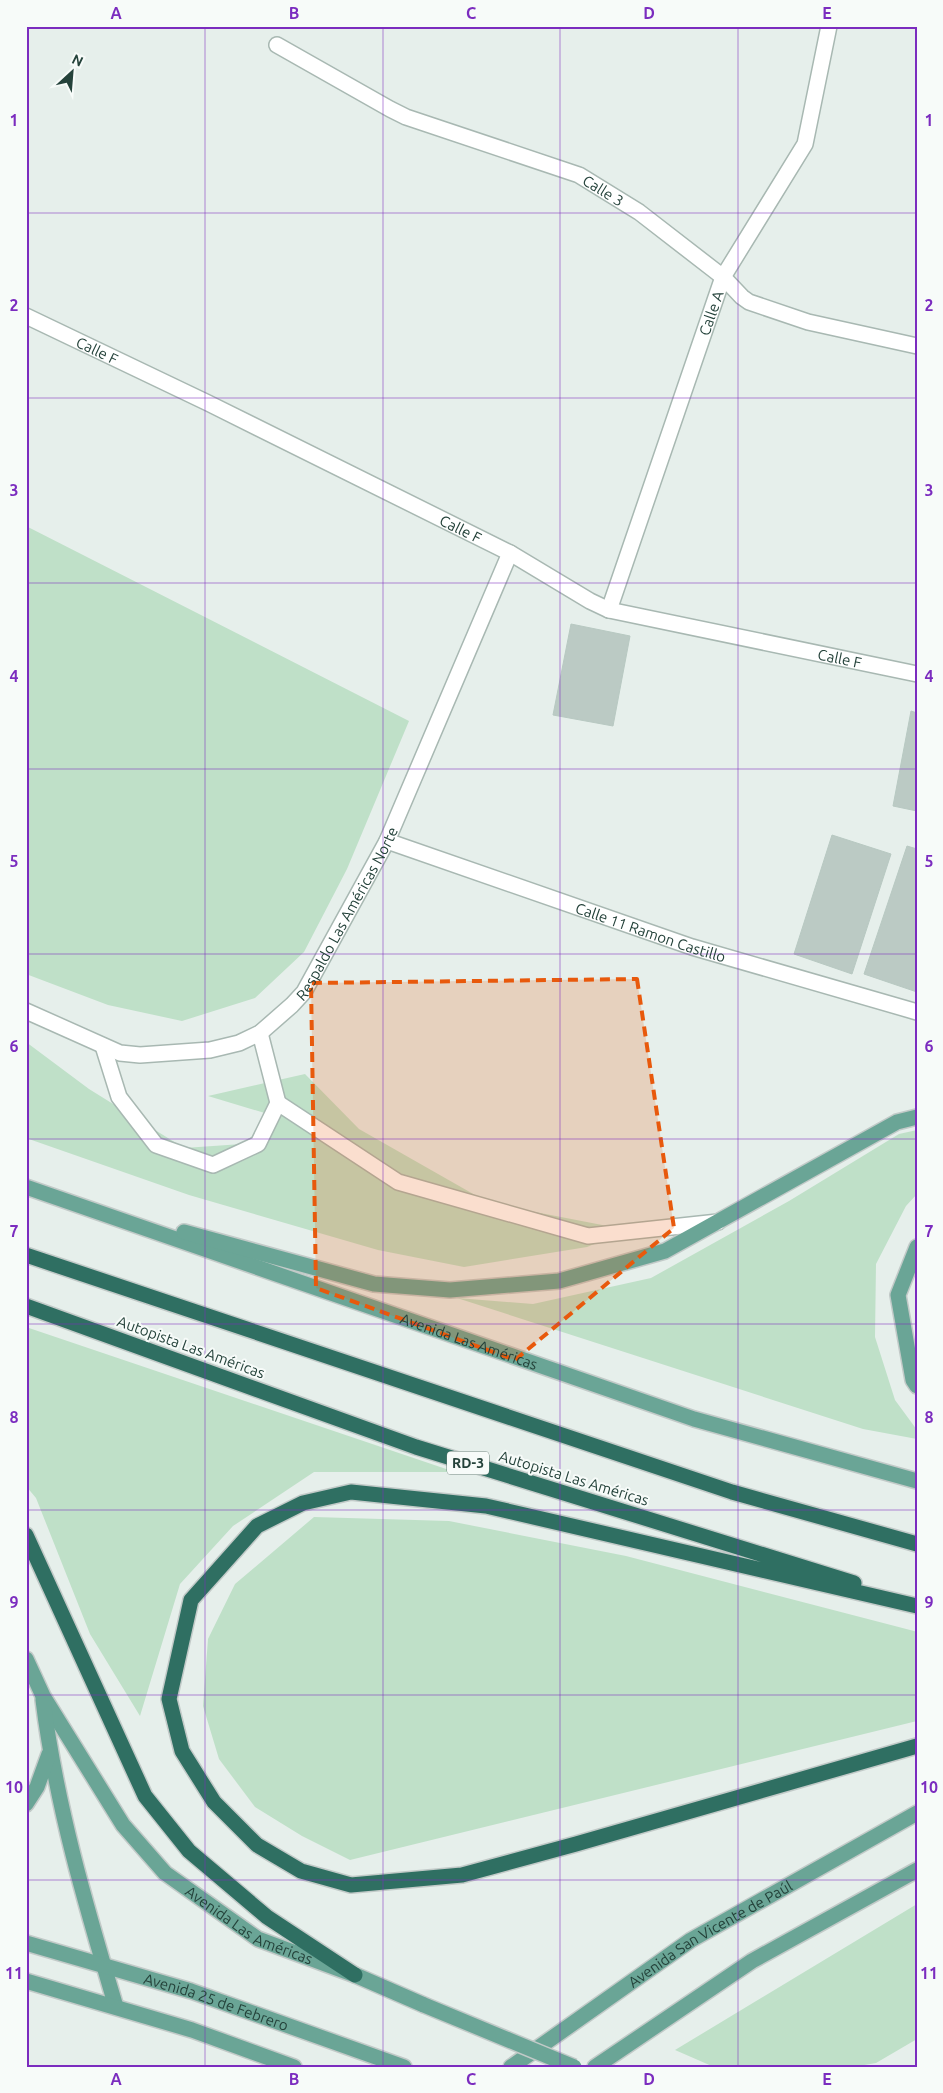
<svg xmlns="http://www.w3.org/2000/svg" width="943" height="2093" font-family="Ubuntu,sans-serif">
<rect width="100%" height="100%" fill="#e6efeb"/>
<path fill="#bfe0c8" d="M 26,526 L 409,721 L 347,869 L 304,952 L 255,998 L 182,1021 L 108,1005 L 26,974 Z
M 26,1042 L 89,1089 L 184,1148 L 242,1144 L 278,1117 L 208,1096 L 305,1074 L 359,1129 L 489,1203 L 628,1230 L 587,1247 L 464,1267 L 378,1250 L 189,1195 L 26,1138 Z
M 917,1130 L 917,1194 L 906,1206 L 876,1264 L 875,1337 L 895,1400 L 917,1430 L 917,1439 L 863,1429 L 457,1298 L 533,1304 L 651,1278 L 789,1201 L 899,1134 Z
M 26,1327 L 455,1472 L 314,1472 L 233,1526 L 180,1584 L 140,1716 L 90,1634 L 36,1498 L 26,1486 Z
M 314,1517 L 449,1521 L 626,1556 L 914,1631 L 917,1632 L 917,1721 L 350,1860 L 302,1836 L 255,1807 L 219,1759 L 203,1706 L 208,1639 L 235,1584 Z
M 917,1904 L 917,2039 L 876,2063 L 853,2067 L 714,2067 L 675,2050 Z"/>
<path fill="#bbcac4" stroke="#b8c9c2" d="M 571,624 L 630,636 L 613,726 L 553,715 Z
M 911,711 L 917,713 L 917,811 L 893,806 Z
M 832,835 L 891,854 L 852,974 L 794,954 Z
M 907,846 L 917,849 L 917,992 L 864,974 Z"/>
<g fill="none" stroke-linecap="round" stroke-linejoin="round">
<g stroke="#a8b8b2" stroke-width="18">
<g id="minor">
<path id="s1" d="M 277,45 L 390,109 L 406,117 L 579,175 L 639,212 L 723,277 L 742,297 L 749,302 L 808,322 L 917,346"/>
<path id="s2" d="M 26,316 L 208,403 L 510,553 L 590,601 L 609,610 L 917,674"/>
<path id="s3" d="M 609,610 L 723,277 L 805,144 L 829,26"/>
<path id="s4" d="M 387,841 L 692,947 L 917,1012"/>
<path id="s5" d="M 26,1011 L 120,1053 L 140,1055 L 210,1050 L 239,1043 L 260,1033 L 292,1005 L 304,992 L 387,841 L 510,553"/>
<path d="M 103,1046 L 119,1097 L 156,1145 L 213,1165 L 258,1144 L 278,1103 L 260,1033"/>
<path d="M 278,1103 L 398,1182 L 588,1236 L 718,1222"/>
</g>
</g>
<g stroke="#c2cac8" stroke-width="18">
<g id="major">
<path id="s6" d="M 26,1187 L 694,1419 L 917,1481"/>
<path d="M 184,1232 L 374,1284 L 450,1290 L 559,1281 L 665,1251 L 897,1122 L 917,1117"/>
<path d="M 917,1247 L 898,1295 L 913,1380 L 917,1386"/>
<path id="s7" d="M 26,1659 L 43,1696 L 123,1825 L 165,1873 L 258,1939 L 355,1975 L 424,2005"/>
<path d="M 43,1700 C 56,1805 86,1906 116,2007"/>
<path d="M 26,1804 L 37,1787 L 49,1754"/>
<path id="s8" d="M 26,1943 L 191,1991 L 404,2067"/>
<path d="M 26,1981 L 192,2030 L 294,2067"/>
<path id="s9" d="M 511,2067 L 691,1940 L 917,1813"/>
<path d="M 595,2067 L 752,1961 L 917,1870"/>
</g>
</g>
<g stroke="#c2cac8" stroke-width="18">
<path id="highway" d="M 26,1255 L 732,1492 L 917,1544
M 26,1306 L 416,1447 L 854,1583
M 26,1535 L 145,1796 L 189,1851 L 267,1917 L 355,1975
M 917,1606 L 486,1506 L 351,1492 L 303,1503 L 257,1526 L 191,1600 L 169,1699 L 182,1751 L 214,1802 L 257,1845 L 301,1871 L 351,1885 L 462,1875 L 576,1844 L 917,1746"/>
</g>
<use href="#minor" stroke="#fff" stroke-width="15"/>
<use href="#major" stroke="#6aa596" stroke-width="15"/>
<use href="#highway" stroke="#2f6f62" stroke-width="15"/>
<g stroke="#c2cac8" stroke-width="18" stroke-linecap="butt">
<path id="major-bridge" d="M 424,2005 L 574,2067"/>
</g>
<use href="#major-bridge" stroke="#6aa596" stroke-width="15"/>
</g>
<path fill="#e8590c" fill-opacity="0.2" stroke="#e8590c" stroke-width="4" stroke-dasharray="10 6" stroke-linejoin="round" d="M 637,979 L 674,1228 L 515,1360 L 316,1288 L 311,983 Z"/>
<path fill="none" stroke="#7b2cbf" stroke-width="1" stroke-opacity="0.55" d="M 205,26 L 205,2067M 383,26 L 383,2067M 560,26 L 560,2067M 738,26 L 738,2067M 26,213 L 917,213M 26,398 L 917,398M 26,583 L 917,583M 26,769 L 917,769M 26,954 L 917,954M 26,1139 L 917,1139M 26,1324 L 917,1324M 26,1510 L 917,1510M 26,1695 L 917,1695M 26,1880 L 917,1880"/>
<g text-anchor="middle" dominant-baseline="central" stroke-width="4" stroke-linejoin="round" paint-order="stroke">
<rect fill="#f7fbf9" stroke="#637a73" stroke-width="1" x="447" y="1451.5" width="42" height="23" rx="4"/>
<g font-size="14" font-weight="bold" fill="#24423a">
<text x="468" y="1463">RD-3</text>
</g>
<g font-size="15" fill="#24423a" stroke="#f7fbf9">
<text stroke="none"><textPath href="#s1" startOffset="359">Calle 3</textPath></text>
<text stroke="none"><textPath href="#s3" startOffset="314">Calle A</textPath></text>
<text stroke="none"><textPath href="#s2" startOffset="79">Calle F</textPath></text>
<text stroke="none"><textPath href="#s2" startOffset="484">Calle F</textPath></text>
<text stroke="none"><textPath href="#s2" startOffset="889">Calle F</textPath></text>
<text stroke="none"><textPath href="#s5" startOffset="396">Respaldo Las Américas Norte</textPath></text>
<text stroke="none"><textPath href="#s4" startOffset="279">Calle 11 Ramon Castillo</textPath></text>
<text stroke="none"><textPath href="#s6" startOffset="469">Avenida Las Américas</textPath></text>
<text transform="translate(191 1347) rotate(20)">Autopista Las Américas</text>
<text transform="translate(574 1478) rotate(17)">Autopista Las Américas</text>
<text stroke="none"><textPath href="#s7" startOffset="356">Avenida Las Américas</textPath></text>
<text stroke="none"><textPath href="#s9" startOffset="240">Avenida San Vicente de Paúl</textPath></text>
<text stroke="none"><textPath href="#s8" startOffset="199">Avenida 25 de Febrero</textPath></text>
</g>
</g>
<rect width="943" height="2093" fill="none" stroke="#f7fbf9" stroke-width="55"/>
<g transform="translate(72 72) rotate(26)" stroke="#f7fbf9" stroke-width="4" paint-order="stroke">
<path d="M0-4L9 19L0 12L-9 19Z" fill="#24423a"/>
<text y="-8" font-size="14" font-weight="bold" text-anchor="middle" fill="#24423a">N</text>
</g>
<rect x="28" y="28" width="888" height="2038" fill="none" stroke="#7b2cbf" stroke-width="2"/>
<g font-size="16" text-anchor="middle" font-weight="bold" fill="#7b2cbf">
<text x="116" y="19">A</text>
<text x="294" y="19">B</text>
<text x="471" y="19">C</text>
<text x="649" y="19">D</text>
<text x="827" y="19">E</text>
<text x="14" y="126">1</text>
<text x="929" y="126">1</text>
<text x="14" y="311">2</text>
<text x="929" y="311">2</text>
<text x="14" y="496">3</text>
<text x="929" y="496">3</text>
<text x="14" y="682">4</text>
<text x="929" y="682">4</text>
<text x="14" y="867">5</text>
<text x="929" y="867">5</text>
<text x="14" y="1052">6</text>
<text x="929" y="1052">6</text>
<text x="14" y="1237">7</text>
<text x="929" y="1237">7</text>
<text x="14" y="1423">8</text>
<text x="929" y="1423">8</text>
<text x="14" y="1608">9</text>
<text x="929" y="1608">9</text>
<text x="14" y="1793">10</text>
<text x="929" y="1793">10</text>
<text x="14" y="1979">11</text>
<text x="929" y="1979">11</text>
<text x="116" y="2085">A</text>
<text x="294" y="2085">B</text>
<text x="471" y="2085">C</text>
<text x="649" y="2085">D</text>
<text x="827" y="2085">E</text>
</g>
</svg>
